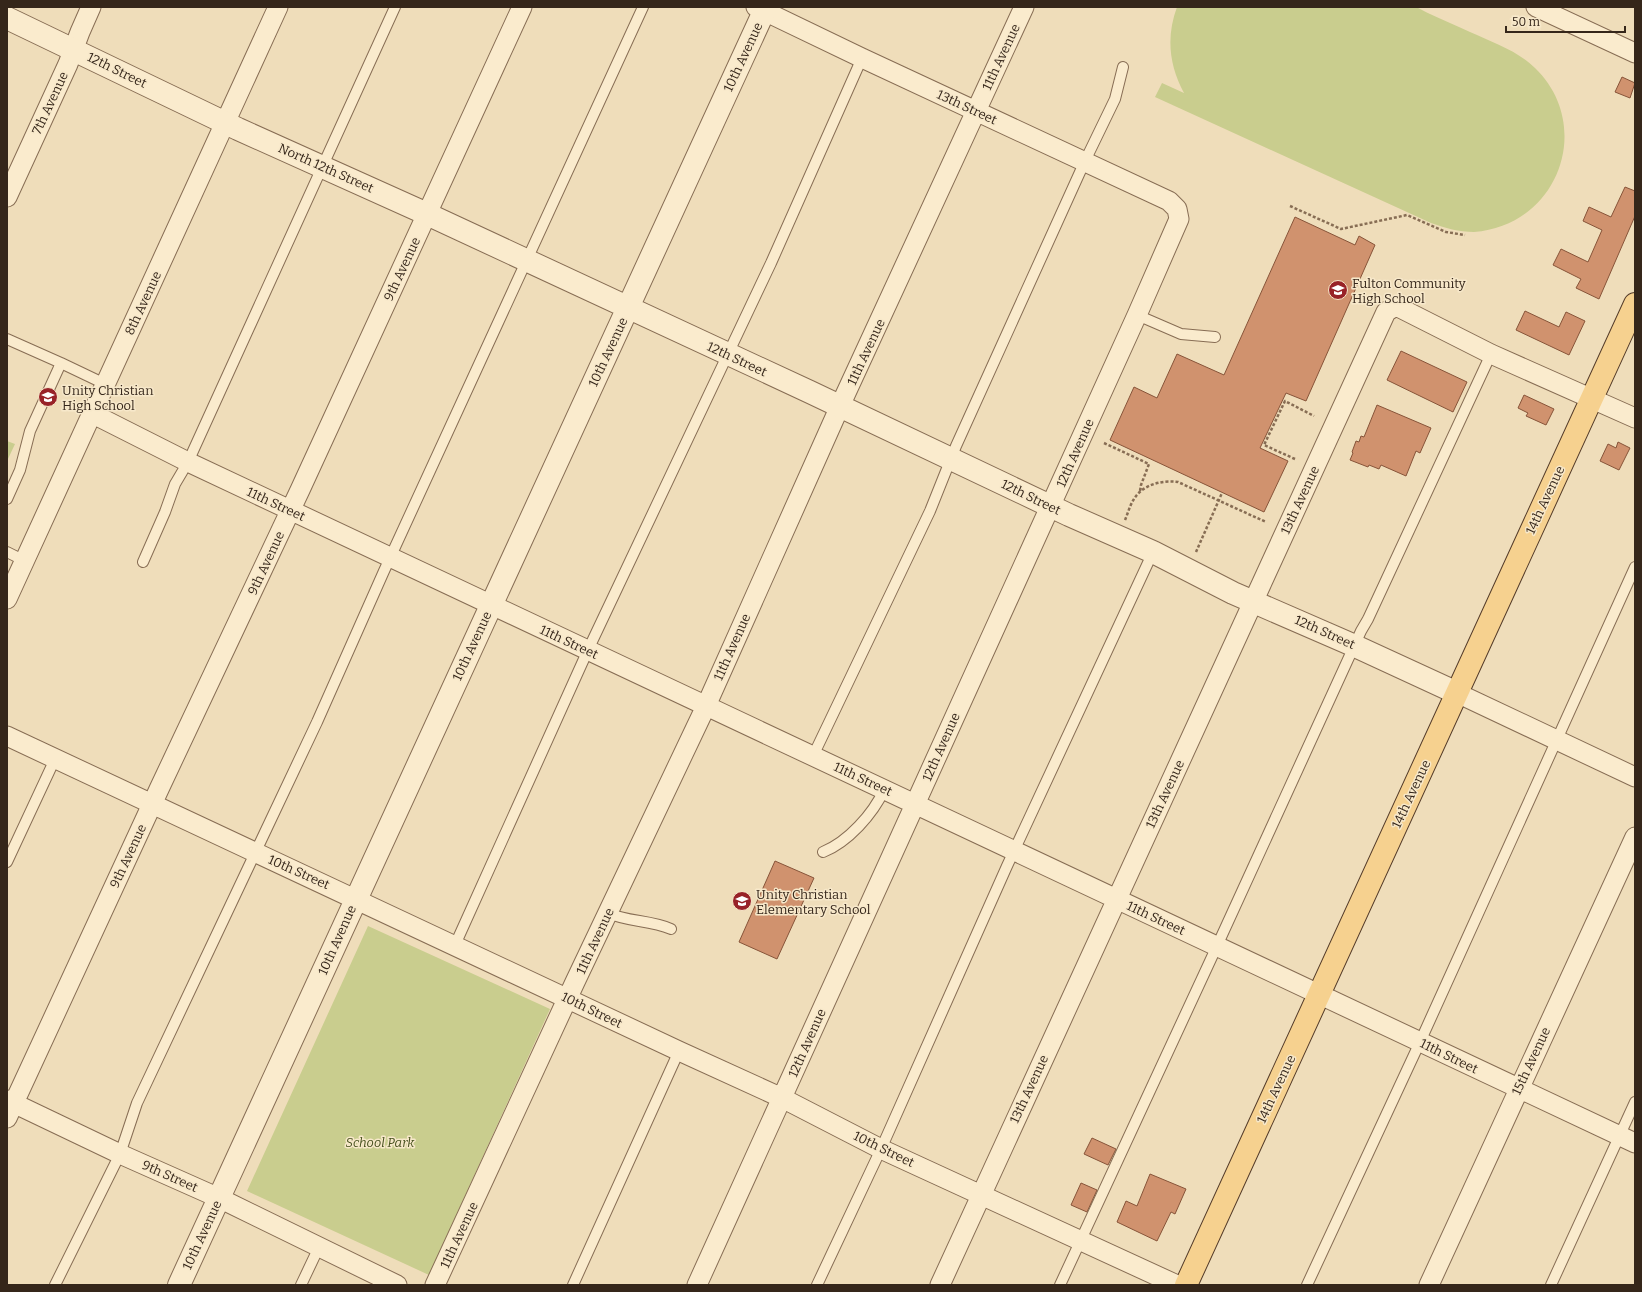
<svg xmlns="http://www.w3.org/2000/svg" width="1642" height="1292" font-family="Bitter,serif">
<rect width="100%" height="100%" fill="#efddba"/>
<path fill="#c9cd8e" d="M 1177,7 C 1234,7 1291,7 1347,7 C 1363,7 1380,7 1396,7 C 1402,7 1409,6 1415,7 C 1420,8 1425,12 1430,14 C 1443,20 1457,26 1470,32 C 1492,42 1518,51 1535,68 C 1595,126 1558,226 1474,232 C 1459,232 1445,228 1431,223 L 1155,97 L 1162,83 L 1184,93 C 1169,65 1166,37 1177,7 Z
M 7,441 L 15,444 L 7,461 Z
M 368,926 L 550,1009 L 429,1275 L 247,1191 Z"/>
<path fill="#d0926e" stroke="#875439" d="M 1622,77 L 1635,83 L 1630,98 L 1615,92 Z
M 1625,187 L 1635,191 L 1635,216 L 1599,299 L 1576,288 L 1581,279 L 1553,265 L 1561,249 L 1588,262 L 1602,230 L 1583,221 L 1589,207 L 1611,217 Z
M 1295,217 L 1355,245 L 1359,236 L 1375,245 L 1306,401 L 1286,393 L 1260,448 L 1288,461 L 1264,512 L 1110,440 L 1134,387 L 1157,398 L 1177,354 L 1224,375 Z
M 1525,311 L 1559,327 L 1566,312 L 1585,321 L 1569,355 L 1516,330 Z
M 1401,351 L 1467,382 L 1453,412 L 1387,380 Z
M 1524,395 L 1554,409 L 1546,425 L 1526,416 L 1528,413 L 1518,408 Z
M 1377,405 L 1431,428 L 1420,453 L 1416,451 L 1406,476 L 1381,465 L 1379,469 L 1369,465 L 1368,467 L 1350,460 L 1353,453 L 1352,452 L 1356,441 L 1359,442 L 1361,436 L 1364,437 Z
M 1618,442 L 1630,448 L 1619,470 L 1600,461 L 1608,444 L 1616,448 Z
M 775,861 L 814,878 L 777,959 L 739,942 Z
M 1092,1138 L 1116,1149 L 1108,1165 L 1084,1154 Z
M 1150,1174 L 1186,1189 L 1175,1214 L 1171,1212 L 1157,1241 L 1117,1222 L 1126,1201 L 1137,1206 Z
M 1081,1183 L 1097,1190 L 1087,1212 L 1071,1205 Z"/>
<g fill="none" stroke-linecap="round" stroke-linejoin="round">
<g stroke="#876d54" stroke-width="12">
<path id="service" d="M 1137,315 L 1181,334 L 1215,337
M 7,339 L 61,363
M 7,499 L 20,470 L 30,431 L 61,363 L 105,384
M 7,552 L 25,561
M 143,562 L 165,512 L 175,484 L 188,462 L 395,7
M 813,756 L 930,511 L 956,446 L 1085,161 L 1115,99 L 1123,67
M 823,852 C 848,842 873,814 884,790
M 7,862 L 55,759
M 608,913 C 628,922 650,920 671,929
M 455,945 L 588,650 L 771,263 L 862,58
M 55,1285 L 120,1154 L 137,1103 L 317,722 L 384,571 L 643,7
M 301,1285 L 319,1247
M 573,1285 L 679,1051
M 817,1285 L 881,1149 L 1007,866 L 1153,552
M 1060,1285 L 1217,946 L 1361,631 L 1368,619 L 1491,354
M 1307,1285 L 1420,1042 L 1635,567
M 1551,1285 L 1635,1102"/>
</g>
<g stroke="#876d54" stroke-width="21">
<path id="minor" d="M 1536,7 L 1635,53
M 7,197 L 68,64 L 80,32 L 91,7
M 91,413 L 188,462 L 1635,1143
M 7,599 L 278,7
M 1457,693 L 1635,777
M 7,736 L 679,1051 L 782,1098 L 881,1149 L 1177,1285
M 7,1100 L 120,1154 L 219,1198 L 397,1285
M 7,1118 L 160,787 L 300,490 L 522,7
M 435,1285 L 575,982 L 706,706 L 840,406 L 1024,7
M 697,1285 L 1137,315 L 1179,219 L 1177,209 L 1169,201 L 862,58 L 756,7
M 940,1285 L 1386,312 L 1394,307 L 1400,308 L 1491,354 L 1635,418
M 1429,1285 L 1635,837"/>
</g>
<g stroke="#876d54" stroke-width="24">
<path id="tertiary" d="M 7,18 L 238,129 L 427,214 L 810,392 L 1069,515 L 1153,552 L 1233,593 L 1355,646 L 1457,693
M 179,1285 L 766,7"/>
</g>
<g stroke="#543b29" stroke-width="24">
<path id="primary" d="M 1186,1285 L 1635,304"/>
</g>
<path stroke="#876d54" stroke-width="2.5" stroke-dasharray="3 2" stroke-linecap="butt" d="M 1290,206 L 1341,229 L 1407,215 L 1446,232 L 1465,235
M 1104,443 L 1149,464 L 1141,485 L 1140,491
M 1295,459 L 1264,445 L 1285,401 L 1314,416
M 1125,520 C 1128,513 1130,505 1134,499 C 1143,484 1163,480 1178,482 L 1266,522
M 1196,552 L 1222,493"/>
<use href="#service" stroke="#faebcd" stroke-width="10"/>
<use href="#minor" stroke="#faebcd" stroke-width="19"/>
<use href="#tertiary" stroke="#faebcd" stroke-width="22"/>
<use href="#primary" stroke="#f6d18f" stroke-width="22"/>
</g>
<defs>
<g id="school-disc" transform="scale(1)"><circle r="9.5" fill="#982228" stroke="#f7e8ca"/><path d="M0-5L7-2L0 1L-7-2ZM-4 1L0 2.5L4 1V4Q0 6-4 4Z" fill="#fff"/></g>
</defs>
<g fill-rule="evenodd">
<use href="#school-disc" x="1338" y="290"/>
<use href="#school-disc" x="48" y="397"/>
<use href="#school-disc" x="742" y="901"/>
</g>
<g text-anchor="middle" dominant-baseline="central" stroke-width="3" stroke-linejoin="round" paint-order="stroke">
<g font-size="13" fill="#35261a" stroke="#f7e8ca">
<text transform="translate(743 57) rotate(-65)">10th Avenue</text>
<text transform="translate(1001 57) rotate(-65)">11th Avenue</text>
<text transform="translate(117 70) rotate(26)">12th Street</text>
<text transform="translate(50 103) rotate(-65)">7th Avenue</text>
<text transform="translate(967 107) rotate(25)">13th Street</text>
<text transform="translate(326 168) rotate(24)">North 12th Street</text>
<text transform="translate(402 269) rotate(-65)">9th Avenue</text>
<text transform="translate(143 303) rotate(-65)">8th Avenue</text>
<text transform="translate(608 352) rotate(-65)">10th Avenue</text>
<text transform="translate(866 352) rotate(-65)">11th Avenue</text>
<text transform="translate(737 359) rotate(25)">12th Street</text>
<text transform="translate(1075 453) rotate(-66)">12th Avenue</text>
<text transform="translate(1031 497) rotate(26)">12th Street</text>
<text transform="translate(1300 500) rotate(-65)">13th Avenue</text>
<text transform="translate(1545 500) rotate(-65)">14th Avenue</text>
<text transform="translate(276 504) rotate(25)">11th Street</text>
<text transform="translate(266 563) rotate(-65)">9th Avenue</text>
<text transform="translate(1325 632) rotate(24)">12th Street</text>
<text transform="translate(569 642) rotate(25)">11th Street</text>
<text transform="translate(472 646) rotate(-65)">10th Avenue</text>
<text transform="translate(732 647) rotate(-66)">11th Avenue</text>
<text transform="translate(941 747) rotate(-66)">12th Avenue</text>
<text transform="translate(863 779) rotate(25)">11th Street</text>
<text transform="translate(1165 794) rotate(-65)">13th Avenue</text>
<text transform="translate(1411 794) rotate(-65)">14th Avenue</text>
<text transform="translate(128 856) rotate(-65)">9th Avenue</text>
<text transform="translate(299 872) rotate(24)">10th Street</text>
<text transform="translate(1156 918) rotate(25)">11th Street</text>
<text transform="translate(337 940) rotate(-66)">10th Avenue</text>
<text transform="translate(595 941) rotate(-65)">11th Avenue</text>
<text transform="translate(592 1010) rotate(26)">10th Street</text>
<text transform="translate(807 1043) rotate(-66)">12th Avenue</text>
<text transform="translate(1449 1056) rotate(26)">11th Street</text>
<text transform="translate(1531 1061) rotate(-65)">15th Avenue</text>
<text transform="translate(1029 1089) rotate(-65)">13th Avenue</text>
<text transform="translate(1276 1089) rotate(-65)">14th Avenue</text>
<text transform="translate(884 1149) rotate(26)">10th Street</text>
<text transform="translate(170 1176) rotate(24)">9th Street</text>
<text transform="translate(202 1235) rotate(-65)">10th Avenue</text>
<text transform="translate(459 1235) rotate(-65)">11th Avenue</text>
</g>
<g font-size="13" fill="#35261a" stroke="#f7e8ca" text-anchor="start">
<text x="1352" y="283">Fulton Community<tspan x="1352" dy="15">High School</tspan></text>
<text x="62" y="390">Unity Christian<tspan x="62" dy="15">High School</tspan></text>
<text x="756" y="894">Unity Christian<tspan x="756" dy="15">Elementary School</tspan></text>
</g>
<g font-size="13" font-style="italic" fill="#48521f" stroke="#f7e8ca">
<text x="380" y="1142">School Park</text>
</g>
</g>
<rect width="1642" height="1292" fill="none" stroke="#35261a" stroke-width="16"/>
<path d="M1506 26v6h119v-6" fill="none" stroke="#35261a" stroke-width="2"/>
<text x="1512" y="26" font-size="12" fill="#35261a" stroke="#f7e8ca" stroke-width="3" paint-order="stroke">50 m</text>
</svg>
